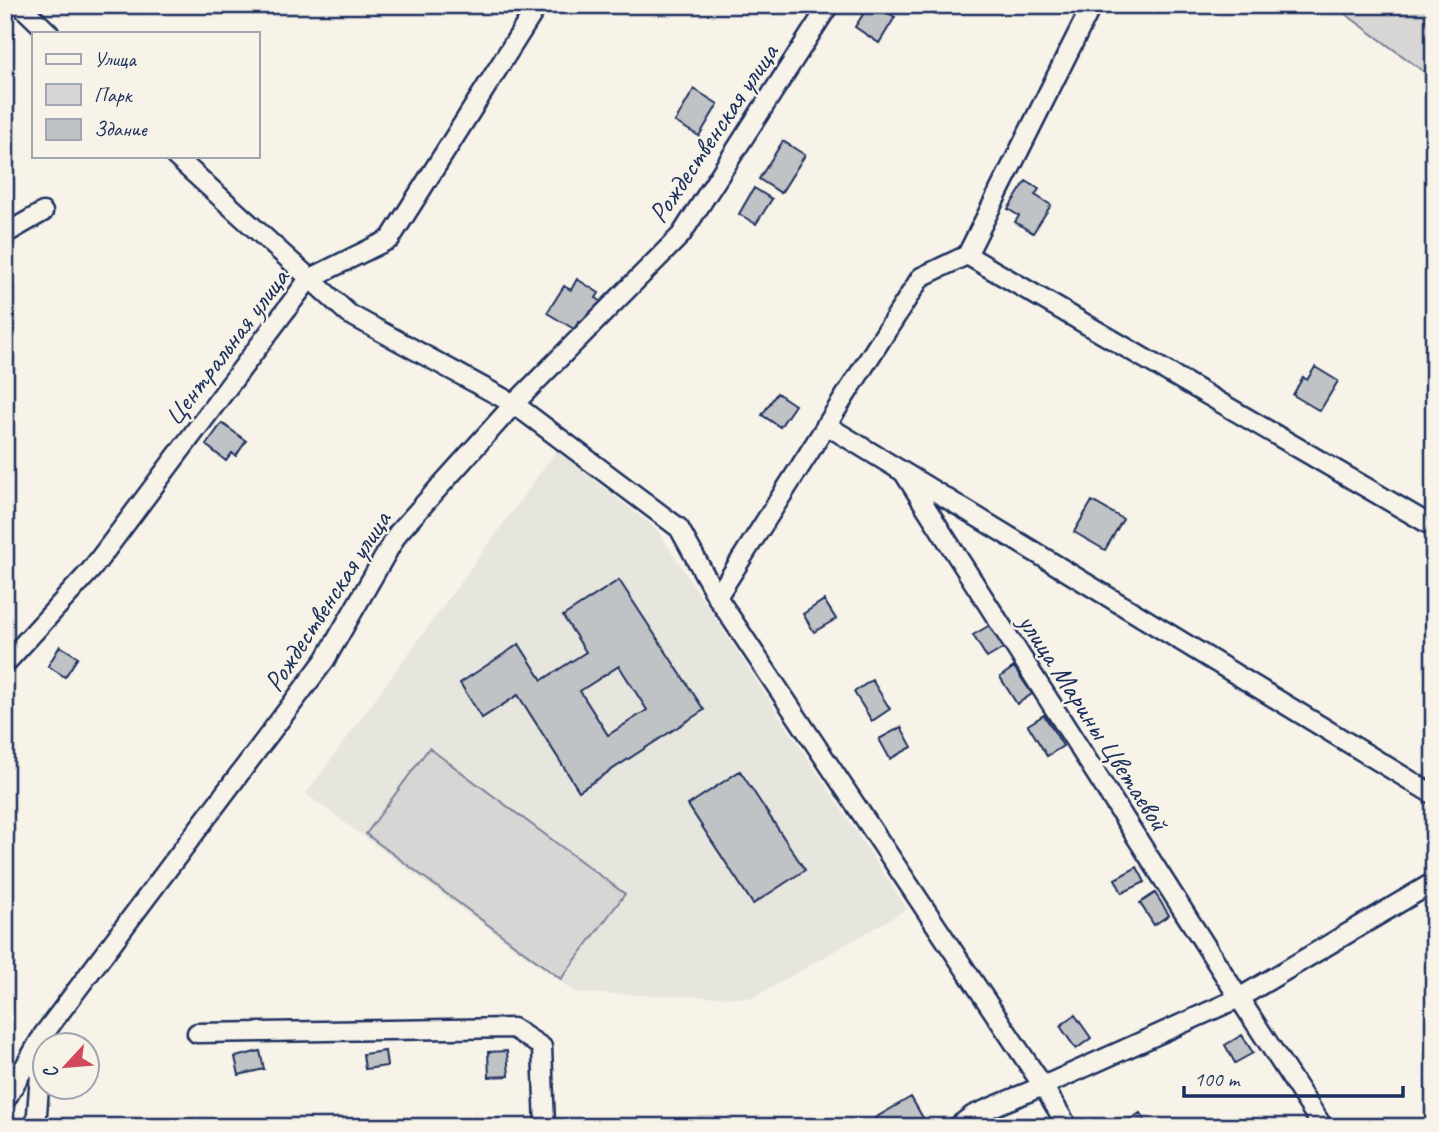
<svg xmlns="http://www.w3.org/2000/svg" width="1439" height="1132" font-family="Caveat,sans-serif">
<rect width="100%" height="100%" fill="#f7f3e8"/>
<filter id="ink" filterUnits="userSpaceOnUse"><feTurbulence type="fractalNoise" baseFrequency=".0143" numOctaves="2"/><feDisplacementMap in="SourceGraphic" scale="14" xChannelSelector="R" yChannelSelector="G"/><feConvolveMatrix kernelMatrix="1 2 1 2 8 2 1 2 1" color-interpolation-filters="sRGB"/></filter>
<g filter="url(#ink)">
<path fill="#e6e5de" d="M 557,450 L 657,530 L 907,909 L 753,998 L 576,993 L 306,794 Z"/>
<path fill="#d7d6d4" stroke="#798299" stroke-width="2" d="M 1333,5 L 1429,5 L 1434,9 L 1434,79 Z
M 429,748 L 625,894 L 561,979 L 366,834 Z"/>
<path fill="#c0c3c5" stroke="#1b2f5e" stroke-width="2" fill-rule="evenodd" d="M 869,5 L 876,5 L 895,17 L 879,43 L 855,27 Z
M 694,89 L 718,104 L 699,136 L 675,122 Z
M 783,141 L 805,155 L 781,193 L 759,179 Z
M 1026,181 L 1039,189 L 1035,195 L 1051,205 L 1033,233 L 1015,222 L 1019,216 L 1008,209 Z
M 754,188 L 772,199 L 756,224 L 739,214 Z
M 577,279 L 599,293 L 596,298 L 604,303 L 593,320 L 587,317 L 582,324 L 579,321 L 574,329 L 547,313 L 564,286 L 571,290 Z
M 1315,367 L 1338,381 L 1320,411 L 1293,395 L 1303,377 L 1307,380 Z
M 777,393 L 795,405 L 780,427 L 762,415 Z
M 222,423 L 246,441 L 236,456 L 232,453 L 226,461 L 206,445 Z
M 1092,501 L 1123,519 L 1105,550 L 1074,532 Z
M 619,580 L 704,710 L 579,791 L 518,695 L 482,718 L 460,683 L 519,644 L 542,680 L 586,652 L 563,616 ZM 619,666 L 647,710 L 608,735 L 580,691 Z
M 824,600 L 836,619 L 814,632 L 803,614 Z
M 990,625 L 1004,648 L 987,658 L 973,635 Z
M 60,646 L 78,657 L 65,677 L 48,666 Z
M 1014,667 L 1032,694 L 1017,704 L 1000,677 Z
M 872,680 L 890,709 L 872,721 L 854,692 Z
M 1044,715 L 1063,746 L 1047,756 L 1028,725 Z
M 901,727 L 912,747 L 890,759 L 879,739 Z
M 740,771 L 805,870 L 753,904 L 688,805 Z
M 1137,867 L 1145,882 L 1122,893 L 1115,879 Z
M 1155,893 L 1169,915 L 1154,925 L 1140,903 Z
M 1075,1015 L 1091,1038 L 1076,1049 L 1060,1026 Z
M 1242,1035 L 1253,1053 L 1235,1063 L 1225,1045 Z
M 260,1051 L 264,1069 L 239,1075 L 235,1057 Z
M 385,1051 L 387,1066 L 365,1069 L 363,1054 Z
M 507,1051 L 509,1076 L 489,1077 L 488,1052 Z
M 911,1097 L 923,1118 L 908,1127 L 879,1127 L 875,1118 Z
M 1140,1113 L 1149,1127 L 1119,1127 Z"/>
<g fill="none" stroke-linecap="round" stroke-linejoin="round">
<g stroke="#1b2f5e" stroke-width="23">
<path id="street" d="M 20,5 L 49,33
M 175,156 L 349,314 L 514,404 L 679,528 L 717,597
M 5,234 L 43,212
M 967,255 L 1092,5
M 826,425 L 1434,795
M 904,473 L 1239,998 L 1323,1127
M 5,664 L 91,570 L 309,279 L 390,239 L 538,5
M 197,1033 L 513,1028 L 542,1047 L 545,1127
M 5,1101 L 40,1040
M 36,1127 L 43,1035 L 325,660 L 398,533 L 514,404 L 681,235 L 829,5
M 957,1127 L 973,1115 L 1043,1086 L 1239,998 L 1434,882
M 1068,1127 L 1043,1086 L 717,597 L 921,277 L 967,255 L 1434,527"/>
</g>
<use href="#street" stroke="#f7f3e8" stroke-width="18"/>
</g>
</g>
<g text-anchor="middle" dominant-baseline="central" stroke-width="5" stroke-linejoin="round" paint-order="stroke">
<g font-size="28" fill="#1b2f5e" stroke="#f7f3e8">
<text transform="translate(713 133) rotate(-56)">Рождественская улица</text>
<text transform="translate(226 347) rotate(-53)">Центральная улица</text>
<text transform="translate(327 601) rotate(-57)">Рождественская улица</text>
<text transform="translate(1094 722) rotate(57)">улица Марины Цветаевой</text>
</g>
</g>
<rect width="1439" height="1132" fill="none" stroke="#f7f3e8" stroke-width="28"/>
<rect x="14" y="14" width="1411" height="1104" fill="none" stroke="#1b2f5e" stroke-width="2.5" filter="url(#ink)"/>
<rect x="32" y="32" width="228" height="126" fill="#f7f3e8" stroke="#9fa5b1" stroke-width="2"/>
<rect x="46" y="54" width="35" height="10" fill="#f7f3e8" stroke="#9fa5b1" stroke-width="2"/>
<text x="94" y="66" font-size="21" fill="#1b2f5e">Улица</text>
<rect x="46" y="84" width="35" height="21" fill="#d7d6d4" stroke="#9fa5b1" stroke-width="2"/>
<text x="94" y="102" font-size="21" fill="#1b2f5e">Парк</text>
<rect x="46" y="119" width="35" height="21" fill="#c0c3c5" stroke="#9fa5b1" stroke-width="2"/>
<text x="94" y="136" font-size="21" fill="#1b2f5e">Здание</text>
<g transform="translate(66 1066) rotate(244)"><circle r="33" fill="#f7f3e8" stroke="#9fa5b1" stroke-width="2"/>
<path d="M0-5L12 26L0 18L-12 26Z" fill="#d1495b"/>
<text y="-10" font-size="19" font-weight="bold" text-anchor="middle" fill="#1b2f5e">С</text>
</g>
<path d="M1184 1086v10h219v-10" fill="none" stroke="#1b2f5e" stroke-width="3.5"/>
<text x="1194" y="1086" font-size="21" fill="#1b2f5e" stroke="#f7f3e8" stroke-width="5" paint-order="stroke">100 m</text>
</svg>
